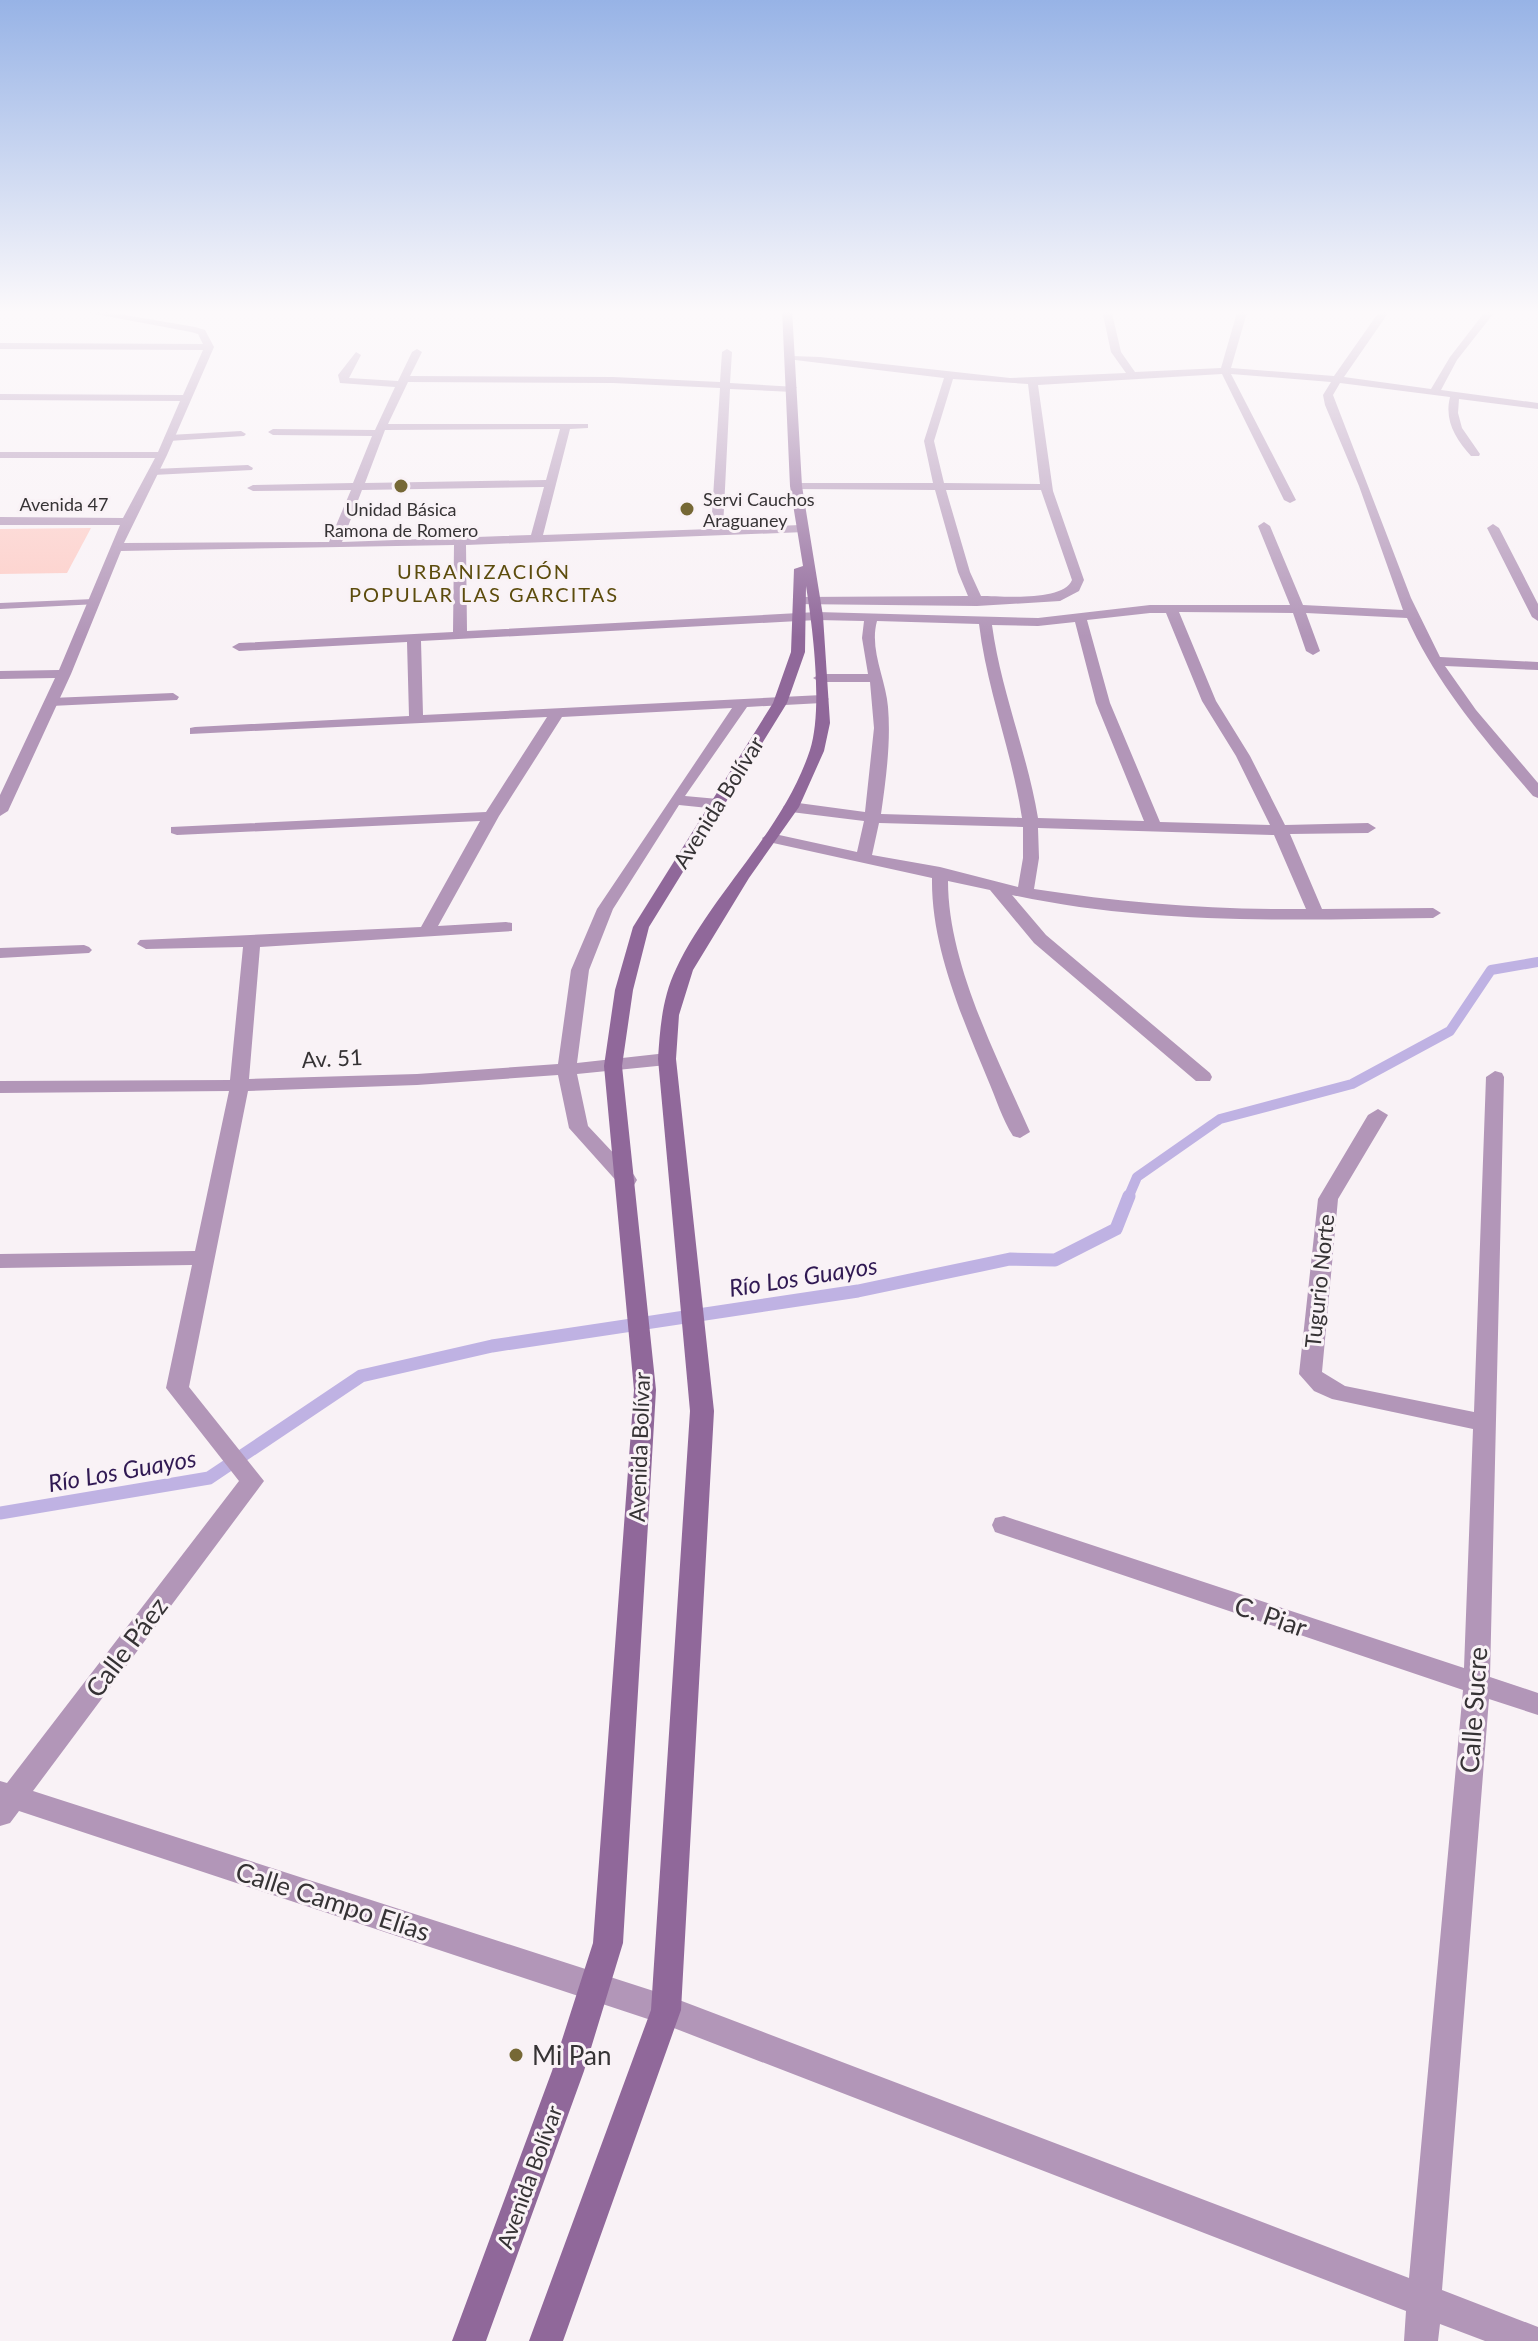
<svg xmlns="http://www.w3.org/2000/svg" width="1538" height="2341" font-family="Lato,sans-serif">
<rect width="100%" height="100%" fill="#f9f2f6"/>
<path fill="#fdccc6" d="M 91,528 L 67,573 L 0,574 L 0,529 Z"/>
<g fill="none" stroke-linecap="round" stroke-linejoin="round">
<path stroke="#bfb2e3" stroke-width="10" d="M 1128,1198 L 1137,1177 L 1220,1119 L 1352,1084 L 1450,1031 L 1491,970 L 1538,962"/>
<path stroke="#bfb2e3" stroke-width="13" d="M 0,1513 L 209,1478 L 361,1376 L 492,1346 L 858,1291 L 1010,1259 L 1055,1260 L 1116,1229 L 1129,1196"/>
<path fill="#b296b8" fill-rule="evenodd" d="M 241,431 L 246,434 L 244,436 L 169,441 L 164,438 L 169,435 Z
M 248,465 L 253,468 L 252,470 L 153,475 L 148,472 L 153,469 Z
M 94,599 L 98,600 L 98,604 L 0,609 L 0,603 Z
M 173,693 L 179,697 L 177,700 L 51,706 L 45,702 L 51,698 Z
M 84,945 L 89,947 L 92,950 L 89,953 L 0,958 L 0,948 Z"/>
<path fill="#b296b8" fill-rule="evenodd" d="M 69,309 L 90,309 L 195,327 L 205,330 L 214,347 L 167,455 L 124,543 L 329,542 L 351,490 L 253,491 L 247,488 L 253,485 L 353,483 L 372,436 L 273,435 L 268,432 L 273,429 L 375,430 L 395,387 L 340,383 L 338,375 L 356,352 L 361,355 L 349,378 L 398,381 L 412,352 L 417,349 L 422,352 L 410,376 L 613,377 L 720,382 L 722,352 L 727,349 L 732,352 L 730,383 L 797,387 L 793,392 L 730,389 L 723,528 L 801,525 L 807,529 L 805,532 L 466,545 L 467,631 L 817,612 L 1038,618 L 1150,605 L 1290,605 L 1258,526 L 1264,522 L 1270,526 L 1303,605 L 1403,610 L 1359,486 L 1325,405 L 1323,395 L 1331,382 L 1231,374 L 1296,500 L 1290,503 L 1284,500 L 1222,374 L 1038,385 L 1053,491 L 1084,580 L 1079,591 L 1060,601 L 977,606 L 794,604 L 793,601 L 799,597 L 968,596 L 958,572 L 935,490 L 796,489 L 790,486 L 796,483 L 933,483 L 924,441 L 944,378 L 787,359 L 792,356 L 820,357 L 1010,378 L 1126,373 L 1111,352 L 1102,310 L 1111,309 L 1121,352 L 1135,372 L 1221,368 L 1238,309 L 1248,309 L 1231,368 L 1334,376 L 1381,309 L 1391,309 L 1344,377 L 1431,389 L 1450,357 L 1487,309 L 1497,309 L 1457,360 L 1441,390 L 1538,403 L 1538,409 L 1459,399 L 1458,413 L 1462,428 L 1480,454 L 1479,456 L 1471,456 C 1456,439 1444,421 1450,397 L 1340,383 L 1333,395 L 1411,598 L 1440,657 L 1538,662 L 1538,670 L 1445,666 L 1476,710 L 1538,783 L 1538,798 L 1533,796 C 1485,740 1437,685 1407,618 L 1306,613 L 1320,651 L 1313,655 L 1306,651 L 1293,613 L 1179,612 L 1216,701 L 1250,756 L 1285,825 L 1368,823 L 1376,828 L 1368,833 L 1290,834 L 1322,909 L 1433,908 L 1441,913 L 1433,918 C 1292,920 1150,925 1012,895 L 1046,935 L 1210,1073 L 1212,1077 L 1210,1081 L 1196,1081 L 1034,943 L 990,890 L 948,881 C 948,964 997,1057 1030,1132 L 1020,1138 L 1013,1136 C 1002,1119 996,1098 988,1080 C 962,1017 931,947 932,878 L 764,841 L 762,838 L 770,833 L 857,852 L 864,821 L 791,812 L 783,807 L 791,802 L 865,812 L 874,728 L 870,682 L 820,682 L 813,678 L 820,674 L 868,674 L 862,638 L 864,621 L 817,620 L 421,641 L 423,715 L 822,695 L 829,699 L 822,703 L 747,707 L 685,796 L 718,799 L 726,804 L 718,809 L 679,805 L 613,909 L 589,970 L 577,1063 L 667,1053 L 676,1059 L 667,1065 L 577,1074 L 588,1126 L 634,1175 L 637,1180 L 634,1185 L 620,1185 L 569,1128 L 558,1075 L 417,1085 L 248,1091 L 189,1387 L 264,1481 L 33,1791 L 666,1995 L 1409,2278 L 1463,1690 L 995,1532 L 992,1525 L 995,1518 L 1004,1516 L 1464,1668 L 1473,1429 L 1332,1399 L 1314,1391 L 1299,1374 L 1318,1199 L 1368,1115 L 1378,1109 L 1388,1115 L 1338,1199 L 1322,1372 L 1345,1386 L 1474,1412 L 1486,1077 L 1495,1071 L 1502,1073 L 1504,1077 L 1490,1677 L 1538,1693 L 1538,1715 L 1489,1699 L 1442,2290 L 1538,2327 L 1538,2341 L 1485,2341 L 1440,2324 L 1438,2341 L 1404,2341 L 1406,2311 L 666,2025 L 19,1811 L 10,1823 L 0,1826 L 0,1781 L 7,1783 L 239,1481 L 166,1388 L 192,1265 L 0,1268 L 0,1254 L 195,1251 L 229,1091 L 0,1093 L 0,1081 L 230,1080 L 243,947 L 146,949 L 137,944 L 140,940 L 421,927 L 480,821 L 177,835 L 171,833 L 171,827 L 486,812 L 547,717 L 190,734 L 190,728 L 195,727 L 409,716 L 407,642 L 239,651 L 232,647 L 239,643 L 453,632 L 454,545 L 121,551 L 71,674 L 8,811 L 0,816 L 0,795 L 55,678 L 0,679 L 0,671 L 59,670 L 120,525 L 0,525 L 0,517 L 123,518 L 155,458 L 0,458 L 0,452 L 158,452 L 180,401 L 0,400 L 0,394 L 183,395 L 203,350 L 0,349 L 0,343 L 203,344 L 198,334 L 191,332 ZM 953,379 L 1028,384 L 1040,484 L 944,483 L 934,441 ZM 408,382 L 613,383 L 720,388 L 711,529 L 543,535 L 570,429 L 588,428 L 588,424 L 388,424 ZM 560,429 L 546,480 L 365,483 L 385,430 ZM 544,487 L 531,535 L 342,542 L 362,490 ZM 946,490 L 1041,490 L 1072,580 C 1063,602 1002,596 981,596 L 970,572 ZM 1150,613 L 1166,613 L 1202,701 L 1236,756 L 1270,825 L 1160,822 L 1110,703 L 1087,620 ZM 877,621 L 979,624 C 987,690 1012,752 1022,818 L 881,814 C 886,779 891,742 888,707 C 886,679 869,650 877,621 ZM 1075,622 L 1096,703 L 1144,821 L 1038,818 C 1027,752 1001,691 992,625 L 1038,626 ZM 732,708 L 597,909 L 571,970 L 558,1064 L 417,1074 L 249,1079 L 260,947 L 512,931 L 512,923 L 506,922 L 438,926 L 499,816 L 562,717 ZM 879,823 L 1023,827 L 1023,858 L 1018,887 L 940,867 L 872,855 ZM 1038,828 L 1274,835 L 1306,909 C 1214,910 1124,903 1034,889 L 1039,858 Z
M 1493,524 L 1499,528 L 1538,604 L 1538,621 L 1532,617 L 1487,528 Z"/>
<path fill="#90689a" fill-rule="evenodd" d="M 782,309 L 792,309 L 802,486 L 823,616 L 830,723 L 824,751 L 799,807 L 749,878 L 693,970 L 679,1015 L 676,1059 L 714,1411 L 681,2010 L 563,2341 L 529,2341 L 651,2010 L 690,1411 L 658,1059 C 660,1029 662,998 676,969 C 712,893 783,832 810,750 C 823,710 813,629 806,586 L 805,652 L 787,703 L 649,927 L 633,990 L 622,1066 L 656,1390 L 623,1943 L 584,2071 L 486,2341 L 452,2341 L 552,2071 L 593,1943 L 634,1390 L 604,1066 L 615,990 L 633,927 L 773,703 L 791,652 L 794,569 L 803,566 L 790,486 Z"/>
</g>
<linearGradient id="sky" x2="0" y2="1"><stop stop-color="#97b3e6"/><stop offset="0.49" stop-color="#fcf9fb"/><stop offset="1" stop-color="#fcf9fb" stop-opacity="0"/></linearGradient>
<rect width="1538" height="637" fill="url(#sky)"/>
<g fill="#766835" stroke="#f9f2f6" stroke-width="3">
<circle cx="401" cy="486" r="8"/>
<circle cx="687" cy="509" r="8"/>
<circle cx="516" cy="2055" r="8"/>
</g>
<g text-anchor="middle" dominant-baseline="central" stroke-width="6" stroke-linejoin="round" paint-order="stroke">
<g font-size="18" fill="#363335" stroke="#f9f2f6" text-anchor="start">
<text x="703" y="499">Servi Cauchos<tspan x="703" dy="21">Araguaney</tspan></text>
<text x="401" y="509" text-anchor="middle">Unidad Básica<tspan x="401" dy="21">Ramona de Romero</tspan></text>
</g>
<g font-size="18" fill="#363335" stroke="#f9f2f6">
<text x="64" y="504">Avenida 47</text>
</g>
<g font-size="20" letter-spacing="2" fill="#5c4c0d" stroke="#f9f2f6">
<text x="484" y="571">URBANIZACIÓN<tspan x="484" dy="23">POPULAR LAS GARCITAS</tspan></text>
</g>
<g font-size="22" fill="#363335" stroke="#f9f2f6">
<text transform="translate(718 802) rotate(-58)">Avenida Bolívar</text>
<text transform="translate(332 1058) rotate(-3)">Av. 51</text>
<text transform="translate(1319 1281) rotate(-84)">Tugurio Norte</text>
<text transform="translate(639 1447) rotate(-88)">Avenida Bolívar</text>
<text transform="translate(529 2177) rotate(-70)">Avenida Bolívar</text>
</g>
<g font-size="24" font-style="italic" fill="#301953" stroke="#f9f2f6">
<text transform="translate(803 1276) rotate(-9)">Río Los Guayos</text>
<text transform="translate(122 1470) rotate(-10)">Río Los Guayos</text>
</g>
<g font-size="26" fill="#363335" stroke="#f9f2f6">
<text transform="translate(1271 1616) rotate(19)">C. Piar</text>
<text transform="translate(126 1647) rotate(-53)">Calle Páez</text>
<text transform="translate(1473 1710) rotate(-86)">Calle Sucre</text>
<text transform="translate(333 1901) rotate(18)">Calle Campo Elías</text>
</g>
<g font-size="26" fill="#363335" stroke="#f9f2f6" text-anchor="start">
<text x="532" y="2055">Mi Pan</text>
</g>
</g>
</svg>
